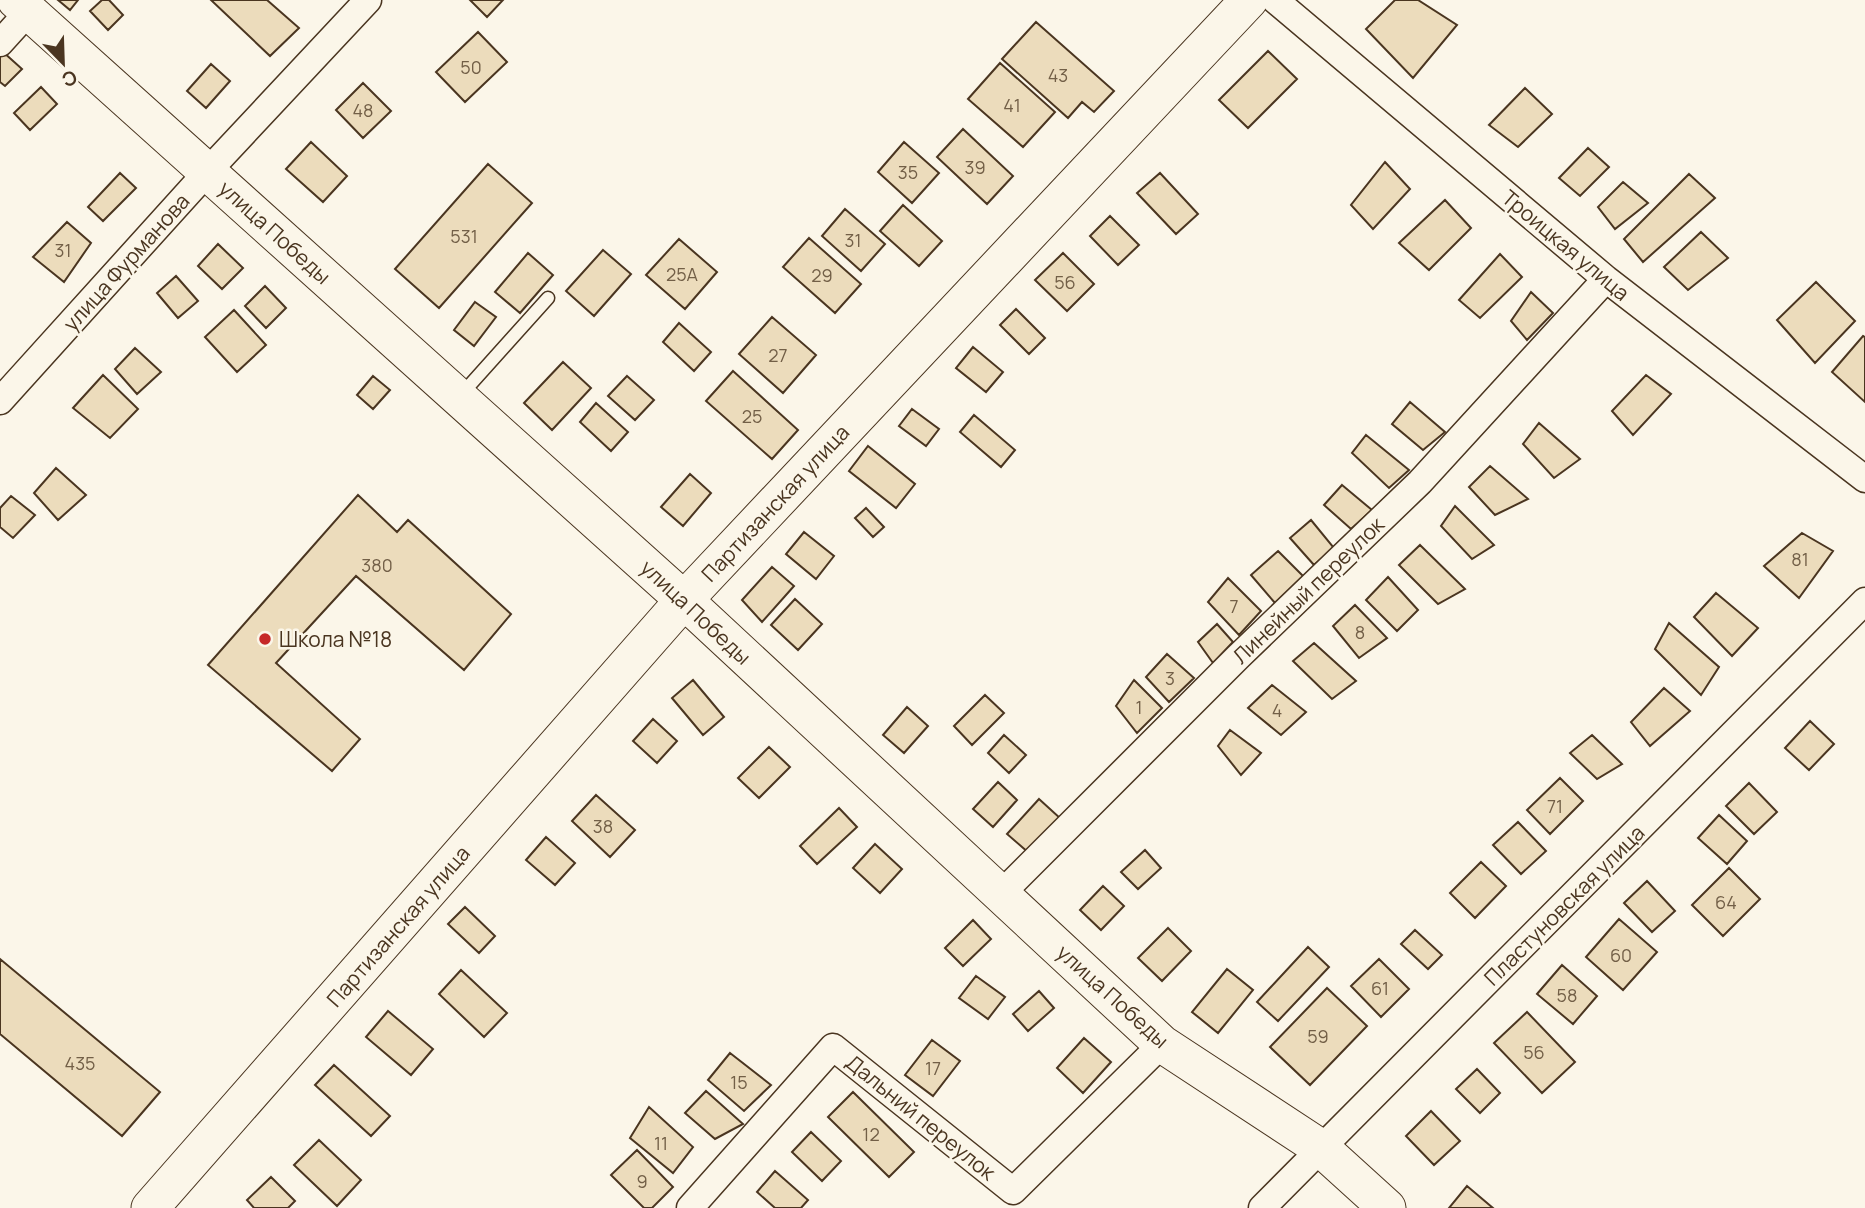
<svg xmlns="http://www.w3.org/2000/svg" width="1865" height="1208" font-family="Manrope,sans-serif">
<rect width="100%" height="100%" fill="#fbf6e9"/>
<path fill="#ecdcbc" stroke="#4a3520" stroke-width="2" d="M 58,0 L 78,0 L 70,10 Z
M 102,0 L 109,0 L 123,15 L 108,30 L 90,11 Z
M 211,0 L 267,0 L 299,28 L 270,56 Z
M 470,0 L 503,0 L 487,17 Z
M 1395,0 L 1418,0 L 1457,25 L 1413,78 L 1366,29 Z
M 1036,22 L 1114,91 L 1094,112 L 1082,102 L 1068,118 L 1002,59 Z
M 478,32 L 507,62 L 465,102 L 436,72 Z
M 2,51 L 22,69 L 5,86 L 0,82 L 0,53 Z
M 1268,51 L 1297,79 L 1248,128 L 1219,100 Z
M 1000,63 L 1055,112 L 1023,147 L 968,99 Z
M 211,64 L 230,81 L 206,108 L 187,91 Z
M 363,83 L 391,111 L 363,138 L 336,110 Z
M 41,87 L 57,104 L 30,130 L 14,113 Z
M 1525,88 L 1552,114 L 1518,147 L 1489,125 Z
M 963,129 L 1013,176 L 987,204 L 937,157 Z
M 311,142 L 347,176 L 323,202 L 286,169 Z
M 904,142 L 939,173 L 912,203 L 878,172 Z
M 1588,148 L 1609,167 L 1580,196 L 1559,178 Z
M 1385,162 L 1410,189 L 1373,229 L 1351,205 Z
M 488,164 L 532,203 L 439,308 L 395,269 Z
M 120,173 L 136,188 L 103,221 L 88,207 Z
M 1160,173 L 1198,214 L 1176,234 L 1137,193 Z
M 1689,174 L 1715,198 L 1643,262 L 1624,239 Z
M 1623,182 L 1648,203 L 1615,229 L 1598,207 Z
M 1445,200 L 1471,228 L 1429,270 L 1399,243 Z
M 903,205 L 942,241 L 919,266 L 880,231 Z
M 845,209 L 885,244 L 861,271 L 822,236 Z
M 1110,216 L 1139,245 L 1118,265 L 1090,236 Z
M 67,222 L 91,243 L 64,282 L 33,257 Z
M 1701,232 L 1728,258 L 1688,290 L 1664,267 Z
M 809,238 L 861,284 L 835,313 L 783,267 Z
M 679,239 L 717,272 L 685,309 L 646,275 Z
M 218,244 L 243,268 L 222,289 L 198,266 Z
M 603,250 L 631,274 L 594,316 L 566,291 Z
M 528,253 L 553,275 L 520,313 L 495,292 Z
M 1063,253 L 1094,284 L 1067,311 L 1035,280 Z
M 1500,254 L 1522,277 L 1480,318 L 1459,300 Z
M 176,276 L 198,301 L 178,318 L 157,293 Z
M 1816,282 L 1855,321 L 1815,363 L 1777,320 Z
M 265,286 L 286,308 L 266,328 L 245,306 Z
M 1531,292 L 1553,313 L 1527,340 L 1511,321 Z
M 475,302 L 496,317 L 474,346 L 454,330 Z
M 1016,309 L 1045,338 L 1029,354 L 1000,325 Z
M 234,310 L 266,345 L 237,372 L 205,337 Z
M 772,317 L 816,355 L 783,393 L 739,354 Z
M 679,323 L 711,352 L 694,371 L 663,342 Z
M 1863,336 L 1865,337 L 1865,402 L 1832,372 Z
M 973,347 L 1003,372 L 986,392 L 956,368 Z
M 135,348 L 161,372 L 137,394 L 115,369 Z
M 563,362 L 591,388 L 552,430 L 524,403 Z
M 733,371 L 798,430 L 772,459 L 706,401 Z
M 103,375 L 138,409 L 110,438 L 73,408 Z
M 1646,375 L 1671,394 L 1633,435 L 1612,411 Z
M 373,376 L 390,390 L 373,409 L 357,395 Z
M 627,376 L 654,400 L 635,420 L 608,396 Z
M 1410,402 L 1445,432 L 1423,450 L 1392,424 Z
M 596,403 L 628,432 L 611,451 L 580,422 Z
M 912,409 L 939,429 L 926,446 L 899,426 Z
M 974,415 L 1015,450 L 1001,467 L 960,432 Z
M 1539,423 L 1580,459 L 1554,478 L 1523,444 Z
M 1366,435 L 1409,470 L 1389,488 L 1352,453 Z
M 868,446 L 915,484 L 896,508 L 849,471 Z
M 1490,466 L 1528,499 L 1495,515 L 1469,487 Z
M 56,468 L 86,495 L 58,520 L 34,493 Z
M 690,474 L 711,493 L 683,526 L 661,507 Z
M 1342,485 L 1372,510 L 1351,529 L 1324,505 Z
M 358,495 L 397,532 L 408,520 L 511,614 L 464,670 L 356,576 L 276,663 L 360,739 L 332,771 L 208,665 Z
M 11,496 L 35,515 L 13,538 L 0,527 L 0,508 Z
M 1455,506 L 1494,545 L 1472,559 L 1441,526 Z
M 866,508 L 884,527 L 873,537 L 855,518 Z
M 1311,520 L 1334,548 L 1314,565 L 1290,538 Z
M 804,532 L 834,556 L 816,579 L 786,554 Z
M 1802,533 L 1833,551 L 1799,598 L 1764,566 Z
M 1420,545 L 1465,589 L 1438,604 L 1399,565 Z
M 1278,551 L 1304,577 L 1275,603 L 1251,575 Z
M 772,567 L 794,586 L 762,622 L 742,600 Z
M 1388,577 L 1418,610 L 1397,631 L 1366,600 Z
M 1228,578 L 1261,611 L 1239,635 L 1208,602 Z
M 1716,593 L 1758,628 L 1732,656 L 1694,617 Z
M 795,599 L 822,624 L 798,650 L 771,625 Z
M 1355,605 L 1387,638 L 1359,658 L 1333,626 Z
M 1669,623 L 1719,667 L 1701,695 L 1655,649 Z
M 1217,624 L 1233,642 L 1213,663 L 1198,642 Z
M 1314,643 L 1356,681 L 1332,699 L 1293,661 Z
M 1167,654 L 1194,678 L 1169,702 L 1146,677 Z
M 693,680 L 724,717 L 703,735 L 672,698 Z
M 1134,680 L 1162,708 L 1137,733 L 1116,706 Z
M 1272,685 L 1306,712 L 1281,735 L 1248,708 Z
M 1664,688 L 1690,711 L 1650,746 L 1631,722 Z
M 985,695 L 1004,713 L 972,745 L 954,726 Z
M 907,707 L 928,726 L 904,753 L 883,735 Z
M 653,719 L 677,741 L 657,763 L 633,741 Z
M 1810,721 L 1834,744 L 1809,770 L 1785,748 Z
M 1230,730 L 1261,753 L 1241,775 L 1218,746 Z
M 1004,735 L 1026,755 L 1009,773 L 988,753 Z
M 1592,735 L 1622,764 L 1597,779 L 1570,753 Z
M 769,747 L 790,767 L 759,798 L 738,778 Z
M 1560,778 L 1583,801 L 1550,834 L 1527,810 Z
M 998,782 L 1017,800 L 993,827 L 973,809 Z
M 1749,783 L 1777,812 L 1754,834 L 1726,806 Z
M 596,795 L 635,830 L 610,857 L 572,821 Z
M 1039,799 L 1061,819 L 1029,853 L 1007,834 Z
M 839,808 L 857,827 L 817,864 L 800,846 Z
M 1719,815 L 1747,841 L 1727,864 L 1698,838 Z
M 1518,822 L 1546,851 L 1521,874 L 1493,845 Z
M 546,837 L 575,863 L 555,885 L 526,860 Z
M 875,844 L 902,869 L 880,893 L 853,868 Z
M 1145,850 L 1161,868 L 1138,889 L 1121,872 Z
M 1481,862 L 1506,886 L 1475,918 L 1450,893 Z
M 1729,868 L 1760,899 L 1723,936 L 1692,905 Z
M 1647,881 L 1675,911 L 1652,932 L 1624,903 Z
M 1103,886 L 1124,906 L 1101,930 L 1080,910 Z
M 465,907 L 495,936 L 479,953 L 448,924 Z
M 1619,919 L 1657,952 L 1623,990 L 1586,957 Z
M 973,920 L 991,939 L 963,966 L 945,948 Z
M 1168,928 L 1191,951 L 1162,981 L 1138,958 Z
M 1415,930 L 1442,955 L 1428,969 L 1401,944 Z
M 1308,947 L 1329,967 L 1278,1021 L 1257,1002 Z
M 0,959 L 160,1092 L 122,1136 L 0,1034 Z
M 1379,959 L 1409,989 L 1381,1017 L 1351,986 Z
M 1562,965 L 1597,996 L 1573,1024 L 1537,994 Z
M 1227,969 L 1253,990 L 1218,1033 L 1192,1012 Z
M 461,970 L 507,1013 L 484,1037 L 439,994 Z
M 976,976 L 1005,997 L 988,1019 L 959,998 Z
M 1327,988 L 1367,1026 L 1310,1085 L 1270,1047 Z
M 1039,991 L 1054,1008 L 1028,1031 L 1013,1014 Z
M 388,1011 L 433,1049 L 411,1075 L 366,1037 Z
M 1527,1012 L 1575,1062 L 1542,1093 L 1494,1043 Z
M 1084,1038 L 1111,1062 L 1083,1093 L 1057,1068 Z
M 932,1040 L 960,1061 L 933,1096 L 905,1075 Z
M 730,1053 L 771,1085 L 744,1111 L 708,1080 Z
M 334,1065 L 390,1116 L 371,1136 L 315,1085 Z
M 1477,1069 L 1500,1093 L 1480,1113 L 1456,1089 Z
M 706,1091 L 743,1124 L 715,1139 L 685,1113 Z
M 853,1092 L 914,1152 L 889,1177 L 828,1117 Z
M 649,1107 L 693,1147 L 673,1173 L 630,1138 Z
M 1431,1111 L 1460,1141 L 1434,1165 L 1406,1136 Z
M 811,1132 L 841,1161 L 822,1181 L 792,1152 Z
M 319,1140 L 361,1180 L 337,1206 L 294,1165 Z
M 637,1150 L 673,1187 L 652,1208 L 644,1208 L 611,1175 Z
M 775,1171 L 808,1200 L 801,1208 L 775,1208 L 757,1192 Z
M 271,1177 L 295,1201 L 288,1208 L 254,1208 L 247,1200 Z
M 1467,1186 L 1493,1208 L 1449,1208 Z"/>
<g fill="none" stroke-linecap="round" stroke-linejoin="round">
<g stroke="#4a3520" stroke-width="15">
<path id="lane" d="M 460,396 L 548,298"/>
</g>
<g stroke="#4a3520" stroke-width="29">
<path id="street" d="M 1275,0 L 1606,279 L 1865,479
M 0,43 L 29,11
M 0,401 L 208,171 L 368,0
M 1001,894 L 1238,657 L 1420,482 L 1606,279
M 690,1208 L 833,1047 L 1013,1191 L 1162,1044
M 1262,1208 L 1865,601"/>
</g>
<g stroke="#4a3520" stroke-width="39">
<path id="secondary" d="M 16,0 L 684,600 L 1162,1044 L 1322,1149 L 1387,1208
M 150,1208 L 684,600 L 1249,0"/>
</g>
<use href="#lane" stroke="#fbf6e9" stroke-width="12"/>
<use href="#street" stroke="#fbf6e9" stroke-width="26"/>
<use href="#secondary" stroke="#fbf6e9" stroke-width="37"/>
</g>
<circle fill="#c62828" stroke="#fbf6e9" stroke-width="2.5" cx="265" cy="639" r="7"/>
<g text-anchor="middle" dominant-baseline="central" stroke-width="5" stroke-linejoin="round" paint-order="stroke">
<g font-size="18" fill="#725f47">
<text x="471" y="67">50</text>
<text x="1058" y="75">43</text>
<text x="1012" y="105">41</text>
<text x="363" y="110">48</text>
<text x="975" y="167">39</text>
<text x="908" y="172">35</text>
<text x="464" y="236">531</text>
<text x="853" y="240">31</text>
<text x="63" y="250">31</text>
<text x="682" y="274">25А</text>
<text x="822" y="275">29</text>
<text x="1065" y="282">56</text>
<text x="778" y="355">27</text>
<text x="752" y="416">25</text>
<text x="1800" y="559">81</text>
<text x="377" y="565">380</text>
<text x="1234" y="606">7</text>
<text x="1360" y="632">8</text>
<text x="1170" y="678">3</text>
<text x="1139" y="707">1</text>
<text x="1277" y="710">4</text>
<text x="1555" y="806">71</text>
<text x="603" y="826">38</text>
<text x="1726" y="902">64</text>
<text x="1621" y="955">60</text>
<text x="1380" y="988">61</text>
<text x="1567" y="995">58</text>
<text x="1318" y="1036">59</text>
<text x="1534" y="1052">56</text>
<text x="80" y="1063">435</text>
<text x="933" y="1068">17</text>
<text x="739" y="1082">15</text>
<text x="871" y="1134">12</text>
<text x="661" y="1143">11</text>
<text x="642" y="1181">9</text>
</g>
<g font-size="21" fill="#4a3520" stroke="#fbf6e9">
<text transform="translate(275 232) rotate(42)">улица Победы</text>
<text transform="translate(1566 245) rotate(40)">Троицкая улица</text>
<text transform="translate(126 262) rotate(-48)">улица Фурманова</text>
<text transform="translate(775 503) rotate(-47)">Партизанская улица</text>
<text transform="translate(1308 590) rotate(-44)">Линейный переулок</text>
<text transform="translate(696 612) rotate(43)">улица Победы</text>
<text transform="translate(1564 905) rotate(-45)">Пластуновская улица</text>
<text transform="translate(398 926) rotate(-49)">Партизанская улица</text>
<text transform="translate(1113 996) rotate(42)">улица Победы</text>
<text transform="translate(921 1117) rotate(39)">Дальний переулок</text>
</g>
<g font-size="21" fill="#4a3520" stroke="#fbf6e9" text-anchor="start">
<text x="279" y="639">Школа №18</text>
</g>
</g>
<g transform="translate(63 63) rotate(157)" stroke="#fbf6e9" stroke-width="5" paint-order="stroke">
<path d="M0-5L12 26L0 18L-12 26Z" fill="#4a3520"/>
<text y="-10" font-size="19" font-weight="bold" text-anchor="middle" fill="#4a3520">С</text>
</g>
</svg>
